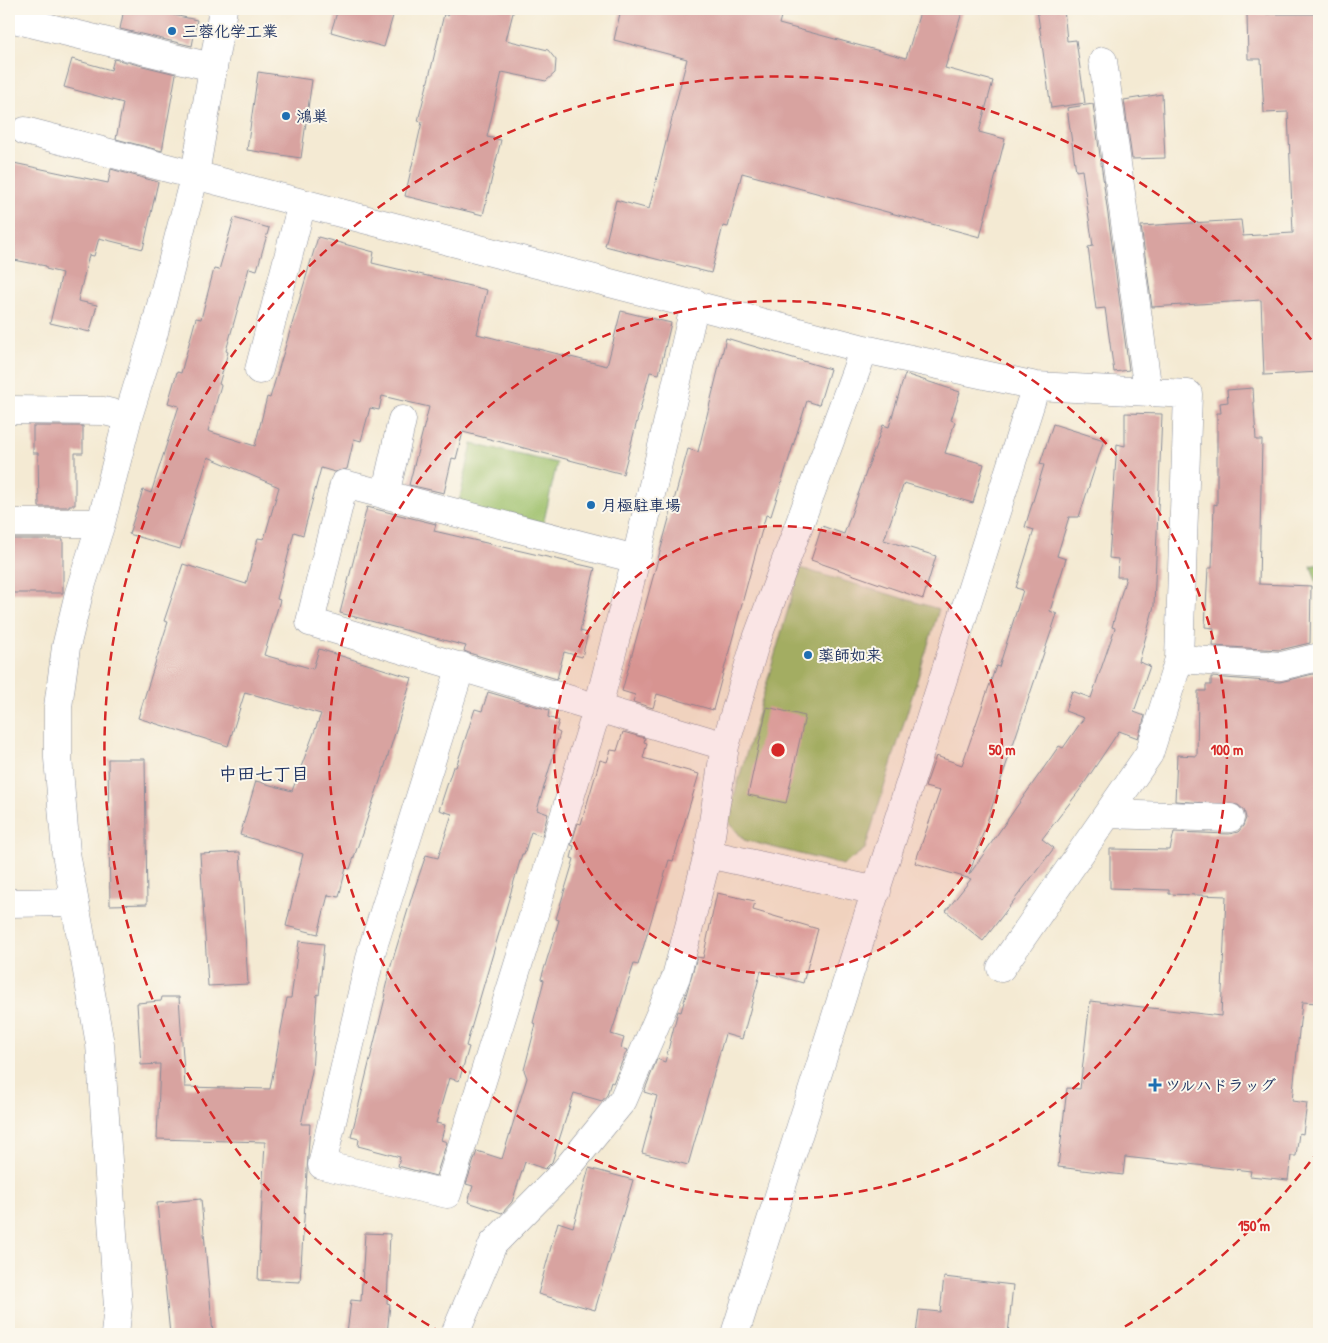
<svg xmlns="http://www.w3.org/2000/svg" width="1328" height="1343" font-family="'Patrick Hand','Klee One',sans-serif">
<rect width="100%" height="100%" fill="#fbf7ec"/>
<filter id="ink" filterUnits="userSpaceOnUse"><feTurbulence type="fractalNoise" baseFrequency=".02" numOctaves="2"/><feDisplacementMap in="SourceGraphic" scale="10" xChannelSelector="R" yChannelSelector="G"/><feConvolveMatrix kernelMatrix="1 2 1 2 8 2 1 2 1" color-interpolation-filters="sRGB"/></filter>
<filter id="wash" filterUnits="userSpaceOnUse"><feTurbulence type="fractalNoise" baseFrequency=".0096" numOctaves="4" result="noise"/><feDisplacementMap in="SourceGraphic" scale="20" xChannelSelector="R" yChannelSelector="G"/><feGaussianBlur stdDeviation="1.12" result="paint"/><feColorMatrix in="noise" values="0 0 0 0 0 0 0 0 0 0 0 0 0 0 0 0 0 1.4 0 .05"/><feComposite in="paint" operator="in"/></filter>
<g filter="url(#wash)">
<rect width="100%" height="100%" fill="#f4ead3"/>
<path fill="#9dc06a" stroke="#5c7864" d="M 472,444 L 557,463 L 543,525 L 458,506 Z
M 1319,564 L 1319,590 L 1311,566 Z
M 800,568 L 939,609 L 865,849 L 843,865 L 744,840 L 727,820 Z"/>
<g id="blocks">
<path fill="#d8a3a0" d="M 124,9 L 145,9 L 197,20 L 192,46 L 120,29 Z
M 338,9 L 395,9 L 384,47 L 331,32 Z
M 449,9 L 514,9 L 506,40 L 548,50 L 556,60 L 555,73 L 546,81 L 502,72 L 487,137 L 501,140 L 483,215 L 405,196 L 422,122 L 418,121 L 431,69 L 444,14 L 448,16 Z
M 621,9 L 783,9 L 779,24 L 906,58 L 921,9 L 963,9 L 945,68 L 993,81 L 979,132 L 1005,139 L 980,237 L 742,173 L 728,227 L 723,226 L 711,273 L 605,246 L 616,200 L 649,209 L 687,59 L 614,40 Z
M 1037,9 L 1064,9 L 1067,41 L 1076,40 L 1085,103 L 1051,108 Z
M 1247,14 L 1319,14 L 1319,372 L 1264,375 L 1261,300 L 1152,307 L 1141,226 L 1241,220 L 1243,236 L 1293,233 L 1288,112 L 1264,113 L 1261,59 L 1248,59 Z
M 72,59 L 111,70 L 114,59 L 176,74 L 162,151 L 116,139 L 123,103 L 64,87 Z
M 258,72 L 312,80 L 301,158 L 247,150 Z
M 1162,94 L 1165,158 L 1132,159 L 1124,100 Z
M 1093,104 L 1129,370 L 1114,372 L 1105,308 L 1096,309 L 1088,247 L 1093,246 L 1082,170 L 1076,171 L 1067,108 Z
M 9,162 L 108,183 L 111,169 L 158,182 L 143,249 L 99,238 L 94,256 L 89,255 L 78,301 L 97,305 L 90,332 L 50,323 L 62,273 L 46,269 L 46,266 L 9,259 Z
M 234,218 L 269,228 L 257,270 L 249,268 L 226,351 L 228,352 L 219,384 L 221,385 L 208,431 L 255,446 L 267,397 L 270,398 L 318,237 L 374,252 L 372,263 L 487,290 L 477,334 L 607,366 L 621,311 L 671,323 L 659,374 L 650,372 L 623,474 L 463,432 L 456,459 L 452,458 L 444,493 L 409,485 L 429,407 L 382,396 L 379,410 L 370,408 L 361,441 L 354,439 L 347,469 L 335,472 L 321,468 L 303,535 L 294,532 L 277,599 L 280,600 L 264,655 L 313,669 L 319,649 L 412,678 L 383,772 L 350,869 L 346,868 L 339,897 L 328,895 L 318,934 L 286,926 L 303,854 L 240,835 L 256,781 L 292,791 L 321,714 L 245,692 L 228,746 L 138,718 L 168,622 L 164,621 L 183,564 L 246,584 L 258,538 L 264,539 L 279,487 L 208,457 L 180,549 L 129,534 L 143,490 L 151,493 L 179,406 L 168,403 L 177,372 L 181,373 L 196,318 L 201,319 L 214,269 L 219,270 Z
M 726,338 L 830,369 L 819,405 L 807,401 L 771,516 L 766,515 L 713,710 L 657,694 L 653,708 L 633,702 L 635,695 L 622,691 L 688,449 L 698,452 Z
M 905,374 L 960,392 L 951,420 L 955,422 L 945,453 L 984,464 L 973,503 L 904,483 L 884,540 L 936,556 L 923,599 L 811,560 L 822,526 L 844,534 L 883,425 L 889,427 Z
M 1253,388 L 1256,440 L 1262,440 L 1259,584 L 1311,586 L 1310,643 L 1280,650 L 1213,646 L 1214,628 L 1205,627 L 1208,568 L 1212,568 L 1214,504 L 1217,505 L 1217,413 L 1221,413 L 1220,403 L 1228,402 L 1227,390 Z
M 1125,413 L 1162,414 L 1154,606 L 1139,662 L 1150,666 L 1134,712 L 1145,716 L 1138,738 L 1119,731 L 1079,791 L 1042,839 L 1054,848 L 983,941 L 946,911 L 971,879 L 915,863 L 940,791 L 925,787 L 936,756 L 962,765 L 996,666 L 999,667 L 1023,590 L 1016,588 L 1034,530 L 1025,527 L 1044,465 L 1040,464 L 1053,424 L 1104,440 L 1079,517 L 1069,517 L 1057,556 L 1066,559 L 1050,611 L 1057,614 L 969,875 L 1059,746 L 1063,748 L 1084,718 L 1065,711 L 1072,691 L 1091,698 L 1115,628 L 1112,627 L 1126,577 L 1117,577 L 1118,559 L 1109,558 L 1117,444 L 1125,446 Z
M 33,426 L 83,426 L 83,453 L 75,453 L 75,505 L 69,505 L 69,507 L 39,507 L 38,453 L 33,453 Z
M 367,507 L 436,524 L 434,531 L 595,568 L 580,631 L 588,633 L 582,657 L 564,652 L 557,679 L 469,653 L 464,651 L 466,646 L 340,613 Z
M 9,539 L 63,539 L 63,593 L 9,593 Z
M 1313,674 L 1319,675 L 1319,1003 L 1302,1002 L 1292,1101 L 1307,1103 L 1303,1134 L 1299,1133 L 1296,1156 L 1291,1156 L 1288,1180 L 1250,1176 L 1251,1171 L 1125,1157 L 1123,1175 L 1058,1167 L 1067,1088 L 1080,1089 L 1090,1001 L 1221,1016 L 1226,896 L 1169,894 L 1169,890 L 1110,888 L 1110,849 L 1170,850 L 1174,832 L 1229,834 L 1238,832 L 1243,826 L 1246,818 L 1244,810 L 1238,805 L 1175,801 L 1177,755 L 1197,756 L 1198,691 L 1206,691 L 1206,685 L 1211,685 L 1211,677 L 1280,682 Z
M 488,692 L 549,710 L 548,717 L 559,721 L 556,731 L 560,733 L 537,810 L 548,814 L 542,836 L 531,832 L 524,854 L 522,854 L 466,1046 L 469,1047 L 459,1081 L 449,1078 L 436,1123 L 445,1125 L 441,1140 L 447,1142 L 436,1176 L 398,1166 L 400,1157 L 358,1146 L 359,1139 L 351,1137 L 386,994 L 384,993 L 390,969 L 413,893 L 426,855 L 438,858 L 452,814 L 439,810 L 453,767 L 456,767 L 475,709 L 482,711 Z
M 767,707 L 805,716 L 786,803 L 748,795 Z
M 623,732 L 645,738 L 644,742 L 647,743 L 643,758 L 699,774 L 673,861 L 669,860 L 638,965 L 634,964 L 611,1034 L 624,1038 L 621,1048 L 627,1050 L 613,1083 L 611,1082 L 607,1095 L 602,1101 L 574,1093 L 552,1162 L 545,1169 L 525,1162 L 512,1202 L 502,1213 L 468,1202 L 473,1186 L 466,1184 L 477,1151 L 502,1159 L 527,1078 L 524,1070 L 536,1024 L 533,1023 L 544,980 L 541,979 L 559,920 L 556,919 L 574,859 L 571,858 L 574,846 L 571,845 L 578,823 L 581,824 L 600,760 L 607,762 L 611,750 L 617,751 Z
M 108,759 L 145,759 L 147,904 L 110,905 Z
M 240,852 L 248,984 L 208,986 L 200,854 Z
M 717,893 L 755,901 L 753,910 L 818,929 L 803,983 L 761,971 L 742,1039 L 725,1034 L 688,1165 L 642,1153 L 657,1096 L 644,1092 L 657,1059 L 665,1062 L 678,1011 L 681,1012 L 697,957 L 703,958 Z
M 299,941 L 324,944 L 319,995 L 317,994 L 312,1071 L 301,1124 L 310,1124 L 300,1282 L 258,1280 L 265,1142 L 157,1139 L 160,1064 L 141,1065 L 137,1003 L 161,1001 L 162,997 L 179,997 L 185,1087 L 270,1089 L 287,998 L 291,998 Z
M 589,1168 L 633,1180 L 595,1310 L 538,1294 L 558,1222 L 573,1227 Z
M 201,1199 L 213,1334 L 170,1334 L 157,1203 Z
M 365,1233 L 390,1234 L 387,1303 L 390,1304 L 387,1334 L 347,1334 L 351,1300 L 361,1301 Z
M 944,1277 L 1013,1285 L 1008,1334 L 916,1334 L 919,1310 L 940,1312 Z"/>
</g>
</g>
<g filter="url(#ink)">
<use href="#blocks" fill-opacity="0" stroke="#888c98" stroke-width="1"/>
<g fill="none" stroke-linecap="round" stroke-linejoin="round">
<g stroke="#888c98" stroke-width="29">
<path id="minor" d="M 9,18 L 212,67
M 1103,61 L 1148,392
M 25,131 L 864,349 L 1036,386 L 1188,394 L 1179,659 L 1149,754 L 1001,968
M 259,370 L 302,203
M 9,410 L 104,411 L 128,417
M 385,495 L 402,420
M 9,523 L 101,523
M 636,559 L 344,484 L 310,622 L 725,746
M 1179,659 L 1281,666 L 1319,657
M 461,666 L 372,950 L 322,1165 L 447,1194 L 598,707 L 636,559 L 695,303
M 1108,814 L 1230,818
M 708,854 L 877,891
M 9,903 L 74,902
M 115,1334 L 118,1307 L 100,1044 L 66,853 L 58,758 L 58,707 L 66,647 L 79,593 L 101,523 L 128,417 L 153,336 L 195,174 L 223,9
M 455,1334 L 493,1244 L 564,1172 L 623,1100 L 676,977 L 708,854 L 725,746 L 755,644 L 864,349
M 735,1334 L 1036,386"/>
</g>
<use href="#minor" stroke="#fff" stroke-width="28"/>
</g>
</g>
<circle cx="778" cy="750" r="224" fill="#d62828" fill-opacity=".12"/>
<g fill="none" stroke="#d62828" stroke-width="2.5" stroke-dasharray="9 6">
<circle cx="778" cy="750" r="224"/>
<circle cx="778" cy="750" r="449"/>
<path d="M1319 1150A673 673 0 0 1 1114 1333M442 1333A673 673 0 1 1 1319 350"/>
</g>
<g fill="#1f6fb2" stroke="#fbf7ec" stroke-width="2">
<circle cx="172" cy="31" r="5"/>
<circle cx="286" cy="116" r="5"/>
<circle cx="591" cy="505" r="5"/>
<circle cx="808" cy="655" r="5"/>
<path d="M1152.5 1077.5h5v5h5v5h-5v5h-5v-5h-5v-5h5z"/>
</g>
<g text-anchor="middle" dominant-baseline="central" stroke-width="4" stroke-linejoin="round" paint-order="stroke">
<g font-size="16" font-weight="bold" fill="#1b2f5e" stroke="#fbf7ec" text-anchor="start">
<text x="182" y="31">三蓉化学工業</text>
<text x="296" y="116">鴻巣</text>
<text x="601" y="505">月極駐車場</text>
<text x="818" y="655">薬師如来</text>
<text x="1165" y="1085">ツルハドラッグ</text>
</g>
<g font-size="18" font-weight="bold" fill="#1b2f5e" stroke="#fbf7ec">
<text x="264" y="773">中田七丁目</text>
</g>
</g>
<circle cx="778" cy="750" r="8" fill="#d62828" stroke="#fbf7ec" stroke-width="2.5"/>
<g font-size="15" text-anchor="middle" font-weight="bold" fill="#d62828" stroke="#fbf7ec" stroke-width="4" stroke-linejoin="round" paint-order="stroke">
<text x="1002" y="755">50 m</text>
<text x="1227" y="755">100 m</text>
<text x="1254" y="1231">150 m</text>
</g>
<rect width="1328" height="1343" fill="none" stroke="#fbf7ec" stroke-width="30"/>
</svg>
